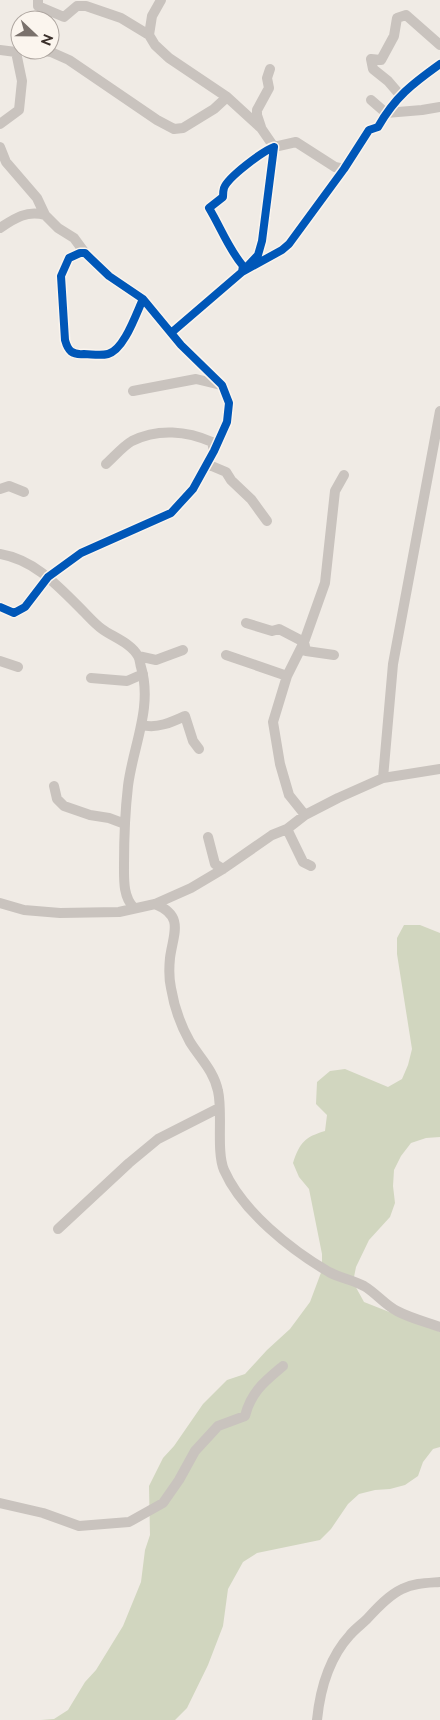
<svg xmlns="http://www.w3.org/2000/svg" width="440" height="1720" font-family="Raleway,sans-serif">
<rect width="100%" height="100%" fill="#f0ebe5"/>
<path fill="#d1d6bf" d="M 404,925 L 420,925 L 440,933 L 440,1137 L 426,1138 L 411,1143 L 401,1156 L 394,1170 L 393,1186 L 395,1203 L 390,1217 L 369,1240 L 356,1267 L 353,1282 L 364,1302 L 440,1332 L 440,1447 L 433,1449 L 423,1462 L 418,1476 L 405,1485 L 390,1489 L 375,1490 L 359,1494 L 348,1504 L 331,1529 L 320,1540 L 257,1553 L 243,1562 L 228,1589 L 223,1626 L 208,1665 L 187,1708 L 175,1720 L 41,1720 L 54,1719 L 68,1710 L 85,1682 L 96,1670 L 123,1626 L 141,1582 L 145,1550 L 150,1535 L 149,1486 L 163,1458 L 174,1446 L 203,1404 L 227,1380 L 245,1374 L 267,1350 L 290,1329 L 310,1302 L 322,1270 L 322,1254 L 309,1189 L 299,1177 L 293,1163 C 300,1142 305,1137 325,1131 L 327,1115 L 316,1104 L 317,1082 L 330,1071 L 345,1069 L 388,1087 L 402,1079 L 408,1065 L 412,1049 L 397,954 L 397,938 Z"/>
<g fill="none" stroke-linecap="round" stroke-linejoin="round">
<path stroke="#c9c3be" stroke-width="10" d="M 38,0 L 38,6 L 64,17 L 77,6 L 86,6 L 121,18 L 149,35 L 155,45 L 169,58 L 227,97 L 261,128 L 274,147 L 296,142 L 335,167 L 344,169
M 149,35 L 152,16 L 161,0
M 0,50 L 16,52 L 22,81 L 19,110 L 0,124
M 37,50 L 51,52 L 69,60 L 157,120 L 174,129 L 183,128 L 214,109 L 227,97
M 400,95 L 388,81 L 373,69 L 371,59 L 381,60 L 394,36 L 397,18 L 406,15 L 440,45
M 371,100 L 386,113 L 422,110 L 440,107
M 261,127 L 257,115 L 257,110 L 269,88 L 267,78 L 270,69
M 0,147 L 6,162 L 37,198 L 45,215 L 58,228 L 74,238 L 85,253
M 0,228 C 15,218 27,210 45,215
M 171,333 L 242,272 L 258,255 L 262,241 L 274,147 C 263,151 228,177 224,188 C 223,191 223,194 223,197 L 209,208 C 221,228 228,248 243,266 L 242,272 L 282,250 L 289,244 L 344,169 L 369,130 L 378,127 C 395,97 412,84 440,64
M 133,391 L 196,379 L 221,385
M 106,464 C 114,457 123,446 132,441 C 158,428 187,431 212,442 L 214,451
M 207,464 L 226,472 L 231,480 L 251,499 L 267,521
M 0,489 L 9,486 L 24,492
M 0,554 C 35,560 58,586 83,611 C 89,617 95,624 102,629 C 113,637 131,643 138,656 C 140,659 140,664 141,667 C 153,707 133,746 128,786 C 125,812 124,839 124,865 C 124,880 123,897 134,908
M 0,607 L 14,613 L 25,607 L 48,577 L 81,553 L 171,513 L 193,489 L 214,451 L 227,422 L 229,403 L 222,385 L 181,345 L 143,299 L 109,276 L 85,253 L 80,253 L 69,258 L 61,276 L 65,340 C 68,351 72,355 84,354 C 91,354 100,356 108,354 C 124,350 136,314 143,299
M 246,623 L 272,631 L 279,629 L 304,642 L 306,651 L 334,655
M 226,655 L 287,676
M 138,656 L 156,660 L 183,650
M 0,661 L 18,667
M 91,678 L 127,681 L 143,674
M 142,725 C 157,729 172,722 185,716 L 193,741 L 199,749
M 383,778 L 393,664 L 440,411
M 54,786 L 57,799 L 64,806 L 90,815 L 109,818 L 125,824
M 305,815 L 289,795 L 280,764 L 273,722 L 287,676 L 304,642 L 325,583 L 335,491 L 344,475
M 287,829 L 303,862 L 311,866
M 208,837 L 215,864 L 223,869
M 0,903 L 24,910 L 60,913 L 119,912 L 155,904 L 191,888 L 223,869 L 272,835 L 287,829 L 305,815 L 338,798 L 383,778 L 440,769
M 155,904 C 185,916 173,934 170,958 C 169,968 169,979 171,988 C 174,1006 181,1026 190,1042 C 200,1058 214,1071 218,1091 C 223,1112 216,1151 224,1170 C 242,1211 291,1250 329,1272 C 340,1278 353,1280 364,1286 C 376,1293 385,1305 397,1311 C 410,1318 426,1322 440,1327
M 58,1229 L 129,1163 L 158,1139 L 219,1108
M 0,1503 L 43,1513 L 79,1526 L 129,1522 L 163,1503 L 179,1480 L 195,1451 L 218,1426 L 245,1416 C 251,1392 264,1382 283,1366
M 317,1720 C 320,1690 329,1658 350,1635 C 355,1629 362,1624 367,1619 C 377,1608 389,1595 402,1589 C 414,1583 427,1583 440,1582"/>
<g stroke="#fbf5ee" stroke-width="11">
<path id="cycleway" d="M 171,333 L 242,272 L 258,255 L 262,241 L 274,147 C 263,151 228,177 224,188 C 223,191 223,194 223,197 L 209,208 C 221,228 228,248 243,266 L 242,272 L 282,250 L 289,244 L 344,169 L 369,130 L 378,127 C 395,97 412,84 440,64
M 0,607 L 14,613 L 25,607 L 48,577 L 81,553 L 171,513 L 193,489 L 214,451 L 227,422 L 229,403 L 222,385 L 181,345 L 143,299 L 109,276 L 85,253 L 80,253 L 69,258 L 61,276 L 65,340 C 68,351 72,355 84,354 C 91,354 100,356 108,354 C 124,350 136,314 143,299"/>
</g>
<use href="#cycleway" stroke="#0057b8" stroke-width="8"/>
</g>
<g transform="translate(35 35) rotate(112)"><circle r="24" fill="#fbf5ee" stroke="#aea6a0"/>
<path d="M0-4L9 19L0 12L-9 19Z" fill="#7a716c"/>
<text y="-8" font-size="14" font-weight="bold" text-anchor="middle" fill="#3b302b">N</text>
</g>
</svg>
